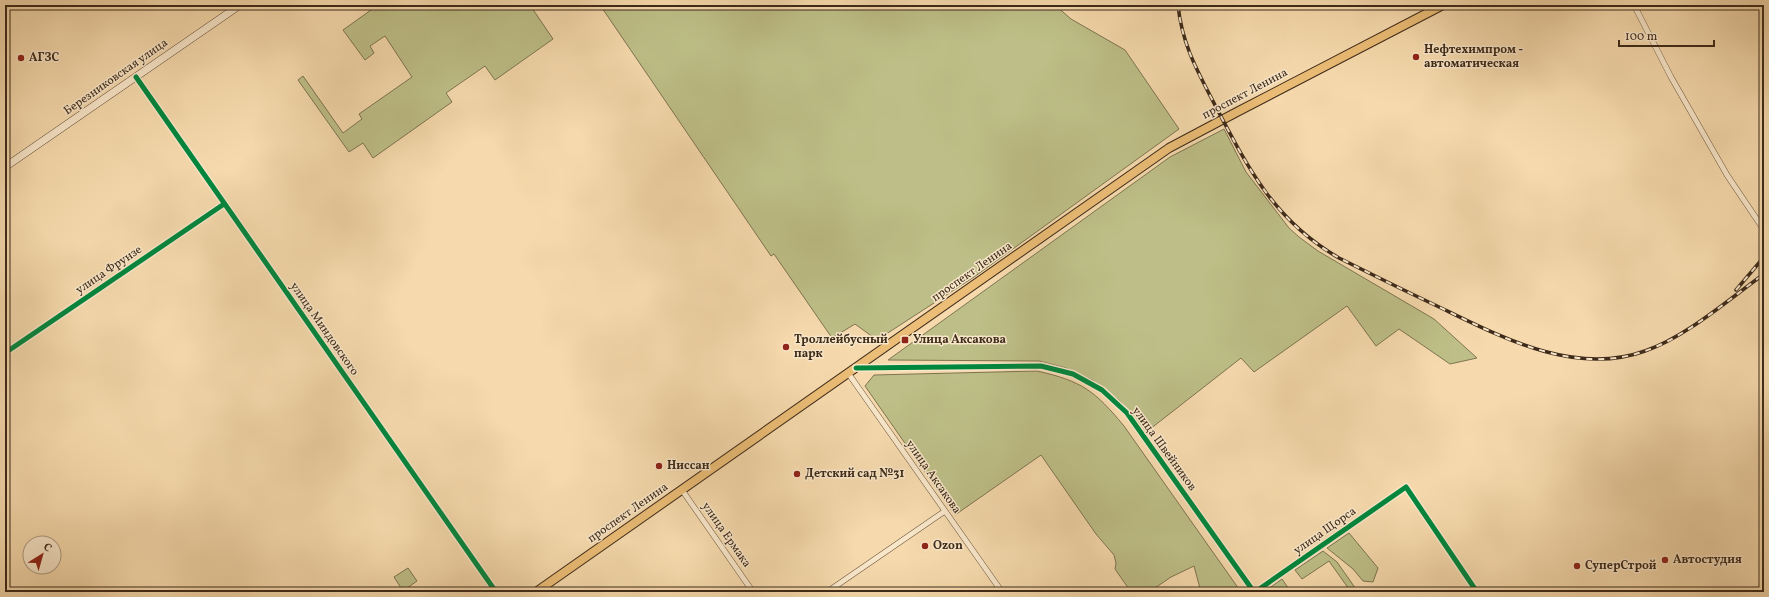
<svg xmlns="http://www.w3.org/2000/svg" width="1769" height="597" font-family="Vollkorn,serif">
<rect width="100%" height="100%" fill="#f6daad"/>
<filter id="stains"><feTurbulence type="fractalNoise" baseFrequency=".005" numOctaves="4"/><feColorMatrix values="0 0 0 0 .2 0 0 0 0 .09 0 0 0 0 .02 0 0 0 .5 -.17"/></filter>
<radialGradient id="worn" r=".72"><stop offset=".6" stop-color="#630" stop-opacity="0"/><stop offset="1" stop-color="#630" stop-opacity=".3"/></radialGradient>
<path fill="#bebf88" stroke="#7e7451" d="M 367,5 L 530,5 L 553,39 L 495,80 L 485,66 L 446,93 L 452,102 L 373,158 L 363,143 L 349,152 L 298,80 L 303,76 L 343,133 L 362,119 L 359,114 L 412,77 L 385,36 L 370,46 L 374,53 L 365,60 L 343,30 L 371,10 Z
M 600,5 L 1055,5 L 1071,19 L 1125,50 L 1179,129 L 974,277 L 877,340 L 855,324 L 832,338 L 774,254 L 771,256 Z
M 1224,129 L 1246,172 L 1289,228 L 1299,237 L 1318,251 L 1434,319 L 1477,358 L 1450,364 L 1399,329 L 1376,346 L 1347,306 L 1254,372 L 1241,358 L 1145,433 L 1120,401 L 1092,380 L 1066,368 L 1039,361 L 888,360 L 1170,157 Z
M 1037,371 C 1082,381 1095,391 1124,426 L 1241,592 L 1201,592 L 1194,566 L 1171,577 L 1149,592 L 1131,592 L 1115,569 L 1116,563 L 1114,555 L 1096,534 L 1041,455 L 955,515 L 865,386 L 874,375 Z
M 1349,533 L 1378,568 L 1373,582 L 1363,581 L 1353,569 L 1327,548 Z
M 1323,551 L 1337,562 L 1358,592 L 1351,592 L 1329,561 L 1302,579 L 1295,570 Z
M 408,568 L 417,581 L 403,591 L 394,577 Z
M 1282,579 L 1289,589 L 1284,592 L 1264,592 Z"/>
<g fill="none" stroke-linecap="round" stroke-linejoin="round">
<g stroke="#6b563f" stroke-width="6">
<path id="street" d="M 1634,5 L 1671,77 L 1727,175 L 1764,230
M 136,77 L 496,592
M 5,353 L 224,204
M 857,368 L 1041,366 L 1073,374 L 1102,390 L 1127,413 L 1254,592
M 848,373 L 1002,592
M 682,490 L 753,592
M 827,592 L 945,511
M 1255,592 L 1406,487 L 1477,592"/>
</g>
<g stroke="#3d2a1a" stroke-width="8">
<path id="secondary" d="M 5,167 L 240,5
M 1762,592 L 1764,591"/>
</g>
<g stroke="#3d2a1a" stroke-width="10">
<path id="primary" d="M 536,592 L 1169,148 L 1235,113 L 1443,5"/>
</g>
<use href="#street" stroke="#f9e7ca" stroke-width="5"/>
<use href="#secondary" stroke="#f9e7ca" stroke-width="7"/>
<use href="#primary" stroke="#ebbd76" stroke-width="8"/>
<g stroke="#3d2a1a" stroke-width="3.5">
<path id="rail" d="M 1178,5 C 1182,45 1198,72 1216,107 C 1249,170 1275,221 1339,258 C 1371,274 1403,290 1435,305 C 1497,335 1573,377 1645,351 C 1686,337 1728,300 1764,274
M 1736,290 L 1764,257"/>
</g>
<use href="#rail" stroke="#f9e7ca" stroke-width="2" stroke-dasharray="6" stroke-linecap="butt"/>
<g stroke="#f9e7ca" stroke-width="8">
<path id="cycleway" d="M 136,77 L 496,592
M 5,353 L 224,204
M 856,368 L 1041,366 L 1073,374 L 1102,390 L 1127,413 L 1254,592
M 1255,592 L 1406,487 L 1477,592"/>
</g>
<use href="#cycleway" stroke="#00873e" stroke-width="5"/>
</g>
<g fill="#8f2418" stroke="#f9e7ca" stroke-width="1.5">
<circle cx="1416" cy="57" r="4"/>
<circle cx="21" cy="58" r="4"/>
<rect x="901" y="336" width="8" height="8" rx="2"/>
<circle cx="786" cy="347" r="4"/>
<circle cx="659" cy="466" r="4"/>
<circle cx="797" cy="474" r="4"/>
<circle cx="925" cy="546" r="4"/>
<circle cx="1665" cy="560" r="4"/>
<circle cx="1577" cy="566" r="4"/>
</g>
<g text-anchor="middle" dominant-baseline="central" stroke-width="3" stroke-linejoin="round" paint-order="stroke">
<g font-size="12" font-weight="bold" fill="#3d2a1a" stroke="#f9e7ca" text-anchor="start">
<text x="1424" y="50">Нефтехимпром -<tspan x="1424" dy="14">автоматическая</tspan></text>
<text x="29" y="58">АГЗС</text>
<text x="794" y="340">Троллейбусный<tspan x="794" dy="14">парк</tspan></text>
<text x="913" y="340">Улица Аксакова</text>
<text x="667" y="466">Ниссан</text>
<text x="805" y="474">Детский сад №31</text>
<text x="933" y="546">Ozon</text>
<text x="1673" y="560">Автостудия</text>
<text x="1585" y="566">СуперСтрой</text>
</g>
<g font-size="12" fill="#3d2a1a" stroke="#f9e7ca">
<text transform="translate(116 77) rotate(-35)">Березниковская улица</text>
<text transform="translate(1245 94) rotate(-28)">проспект Ленина</text>
<text transform="translate(109 270) rotate(-34)">улица Фрунзе</text>
<text transform="translate(972 272) rotate(-35)">проспект Ленина</text>
<text transform="translate(324 329) rotate(55)">улица Миндовского</text>
<text transform="translate(1164 449) rotate(54)">улица Швейников</text>
<text transform="translate(933 477) rotate(55)">улица Аксакова</text>
<text transform="translate(628 513) rotate(-35)">проспект Ленина</text>
<text transform="translate(1325 531) rotate(-35)">улица Щорса</text>
<text transform="translate(726 535) rotate(55)">улица Ермака</text>
</g>
</g>
<rect width="1769" height="597" fill="none" stroke="#f6daad" stroke-width="20"/>
<rect x="6" y="6" width="1757" height="585" fill="none" stroke="#3d2a1a" stroke-width="2"/>
<rect x="10" y="10" width="1749" height="577" fill="none" stroke="#3d2a1a"/>
<g transform="translate(42 555) rotate(37)"><circle r="19" fill="#f9e7ca" stroke="#ae9b84"/>
<path d="M0-3L7 15L0 10L-7 15Z" fill="#8f2418"/>
<text y="-6" font-size="11" font-weight="bold" text-anchor="middle" fill="#3d2a1a">С</text>
</g>
<path d="M1619 40v6h95v-6" fill="none" stroke="#3d2a1a" stroke-width="2"/>
<text x="1625" y="40" font-size="12" fill="#3d2a1a" stroke="#f9e7ca" stroke-width="3" paint-order="stroke">100 m</text>
<rect width="100%" height="100%" filter="url(#stains)"/>
<rect width="100%" height="100%" fill="url(#worn)"/>
</svg>
